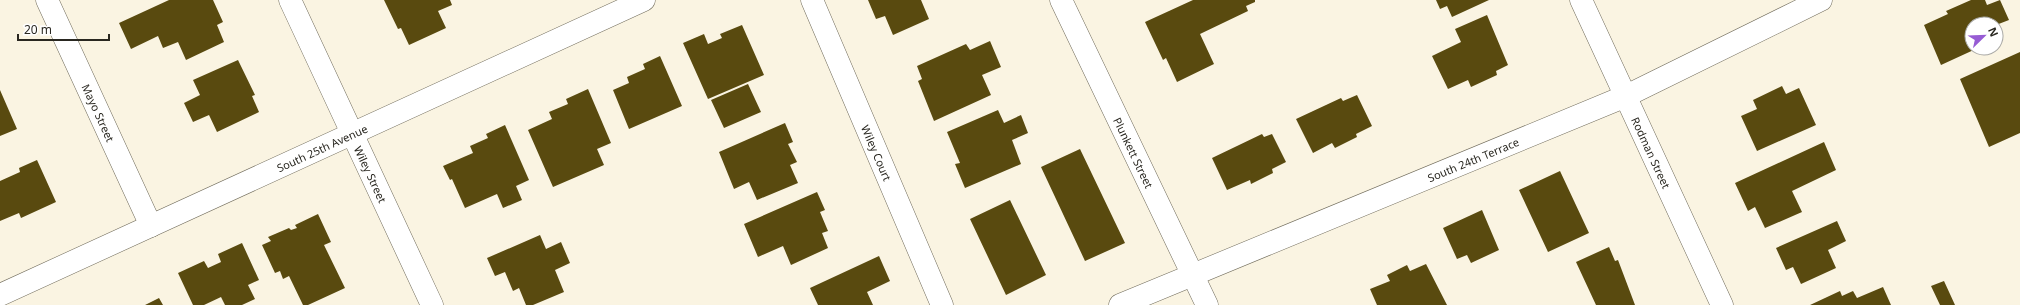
<svg xmlns="http://www.w3.org/2000/svg" width="2020" height="305" font-family="'Noto Sans',sans-serif">
<rect width="100%" height="100%" fill="#faf4e2"/>
<path fill="#594a0f" d="M 169,0 L 213,0 L 223,22 L 217,25 L 224,42 L 186,60 L 178,42 L 163,48 L 158,36 L 131,49 L 119,23 Z
M 384,0 L 450,0 L 452,5 L 438,11 L 446,28 L 409,45 L 401,28 L 398,29 Z
M 868,0 L 921,0 L 929,19 L 893,35 L 885,16 L 876,19 Z
M 1193,0 L 1255,0 L 1255,2 L 1246,6 L 1248,11 L 1200,34 L 1214,64 L 1177,82 L 1166,58 L 1163,60 L 1145,22 Z
M 1436,0 L 1489,0 L 1452,17 L 1447,6 L 1440,9 Z
M 1971,0 L 1985,0 L 1987,5 L 2000,0 L 2009,20 L 1996,25 L 1972,24 L 1972,48 L 1978,48 L 1941,65 L 1924,25 L 1948,14 L 1946,11 Z
M 1487,15 L 1508,65 L 1496,71 L 1497,75 L 1471,87 L 1468,80 L 1448,89 L 1432,56 L 1461,42 L 1455,29 Z
M 742,25 L 764,75 L 708,99 L 683,43 L 704,34 L 708,44 L 722,38 L 720,34 Z
M 990,41 L 1001,67 L 982,75 L 991,95 L 934,121 L 918,81 L 922,79 L 917,66 L 966,44 L 970,50 Z
M 2020,52 L 2020,133 L 1989,147 L 1960,79 Z
M 660,56 L 682,106 L 629,129 L 613,90 L 629,83 L 627,77 L 645,69 L 643,64 Z
M 238,60 L 255,95 L 252,96 L 259,112 L 217,132 L 209,115 L 193,122 L 184,103 L 200,95 L 193,80 Z
M 748,84 L 761,112 L 724,128 L 711,100 Z
M 1782,86 L 1786,94 L 1799,88 L 1816,125 L 1757,151 L 1741,116 L 1757,109 L 1753,100 Z
M 588,89 L 611,143 L 597,149 L 604,165 L 553,187 L 528,130 L 552,119 L 549,112 L 568,104 L 566,99 Z
M 0,90 L 17,129 L 0,136 Z
M 1357,95 L 1372,126 L 1356,134 L 1357,137 L 1335,148 L 1332,143 L 1313,153 L 1296,119 L 1341,98 L 1343,101 Z
M 998,110 L 1004,123 L 1021,115 L 1028,133 L 1012,140 L 1021,164 L 965,188 L 955,164 L 960,163 L 947,132 Z
M 785,123 L 793,142 L 788,144 L 797,162 L 790,165 L 798,183 L 757,200 L 749,182 L 734,189 L 719,152 Z
M 505,125 L 529,180 L 516,186 L 522,200 L 503,208 L 497,194 L 465,208 L 452,179 L 450,180 L 443,166 L 473,153 L 470,146 L 488,138 L 486,134 Z
M 1262,134 L 1264,137 L 1272,134 L 1286,162 L 1272,169 L 1273,173 L 1251,184 L 1250,180 L 1227,190 L 1212,158 Z
M 1824,142 L 1836,170 L 1792,191 L 1802,212 L 1765,228 L 1755,207 L 1748,211 L 1735,183 Z
M 1080,149 L 1125,243 L 1085,261 L 1041,167 Z
M 37,160 L 56,202 L 21,218 L 19,213 L 0,221 L 0,181 L 20,172 L 19,168 Z
M 1560,171 L 1589,233 L 1548,252 L 1519,190 Z
M 817,192 L 825,210 L 820,212 L 828,231 L 822,233 L 828,248 L 791,265 L 783,246 L 758,257 L 744,224 Z
M 1010,200 L 1046,275 L 1006,295 L 970,219 Z
M 1482,210 L 1499,250 L 1471,263 L 1467,255 L 1457,259 L 1443,228 Z
M 318,214 L 331,242 L 324,245 L 345,288 L 308,305 L 303,305 L 289,276 L 283,279 L 280,271 L 275,273 L 262,245 L 271,241 L 268,237 L 289,228 L 291,230 L 297,228 L 295,225 Z
M 1837,221 L 1846,241 L 1828,250 L 1836,268 L 1801,284 L 1793,267 L 1786,270 L 1776,248 Z
M 540,235 L 546,249 L 561,242 L 570,263 L 555,270 L 564,292 L 533,305 L 526,305 L 519,288 L 513,291 L 505,272 L 495,276 L 487,258 Z
M 242,243 L 259,280 L 248,285 L 255,299 L 242,305 L 225,305 L 221,297 L 204,305 L 193,305 L 178,273 L 204,261 L 208,268 L 221,262 L 218,254 Z
M 1609,247 L 1615,261 L 1618,260 L 1635,305 L 1596,305 L 1576,262 Z
M 879,256 L 890,281 L 867,292 L 873,305 L 818,305 L 810,288 Z
M 1426,264 L 1447,305 L 1377,305 L 1370,289 L 1390,281 L 1387,275 L 1407,265 L 1410,271 Z
M 1944,281 L 1955,305 L 1940,305 L 1931,286 Z
M 1883,287 L 1891,305 L 1810,305 L 1840,291 L 1842,296 L 1853,291 L 1857,298 Z
M 159,298 L 163,305 L 145,305 Z"/>
<g fill="none" stroke-linecap="round" stroke-linejoin="round">
<g stroke="#716c5c" stroke-width="23">
<g id="street">
<path id="s1" d="M 47,0 L 151,226"/>
<path id="s2" d="M 290,0 L 432,305"/>
<path id="s3" d="M 812,0 L 942,305"/>
<path id="s4" d="M 1061,0 L 1207,305"/>
<path id="s5" d="M 1581,0 L 1722,305"/>
<path id="s6" d="M 0,295 L 644,0"/>
<path id="s7" d="M 1120,305 L 1626,96 L 1821,0"/>
</g>
</g>
<use href="#street" stroke="#fff" stroke-width="22"/>
</g>
<g text-anchor="middle" dominant-baseline="central" stroke-width="4" stroke-linejoin="round" paint-order="stroke">
<g font-size="11" fill="#292720" stroke="#fff">
<text stroke="none"><textPath href="#s1" startOffset="124">Mayo Street</textPath></text>
<text stroke="none"><textPath href="#s6" startOffset="354">South 25th Avenue</textPath></text>
<text stroke="none"><textPath href="#s3" startOffset="166">Wiley Court</textPath></text>
<text stroke="none"><textPath href="#s4" startOffset="169">Plunkett Street</textPath></text>
<text stroke="none"><textPath href="#s5" startOffset="168">Rodman Street</textPath></text>
<text stroke="none"><textPath href="#s7" startOffset="382">South 24th Terrace</textPath></text>
<text stroke="none"><textPath href="#s2" startOffset="192">Wiley Street</textPath></text>
</g>
</g>
<g transform="translate(1984 36) rotate(67)"><circle r="19" fill="#ffffff" stroke="#a9a9a6"/>
<path d="M0-3L7 15L0 10L-7 15Z" fill="#975cd4"/>
<text y="-6" font-size="11" font-weight="bold" text-anchor="middle" fill="#292720">N</text>
</g>
<path d="M18 34v6h91v-6" fill="none" stroke="#292720" stroke-width="2"/>
<text x="24" y="34" font-size="12" fill="#292720" stroke="#ffffff" stroke-width="3" paint-order="stroke">20 m</text>
</svg>
